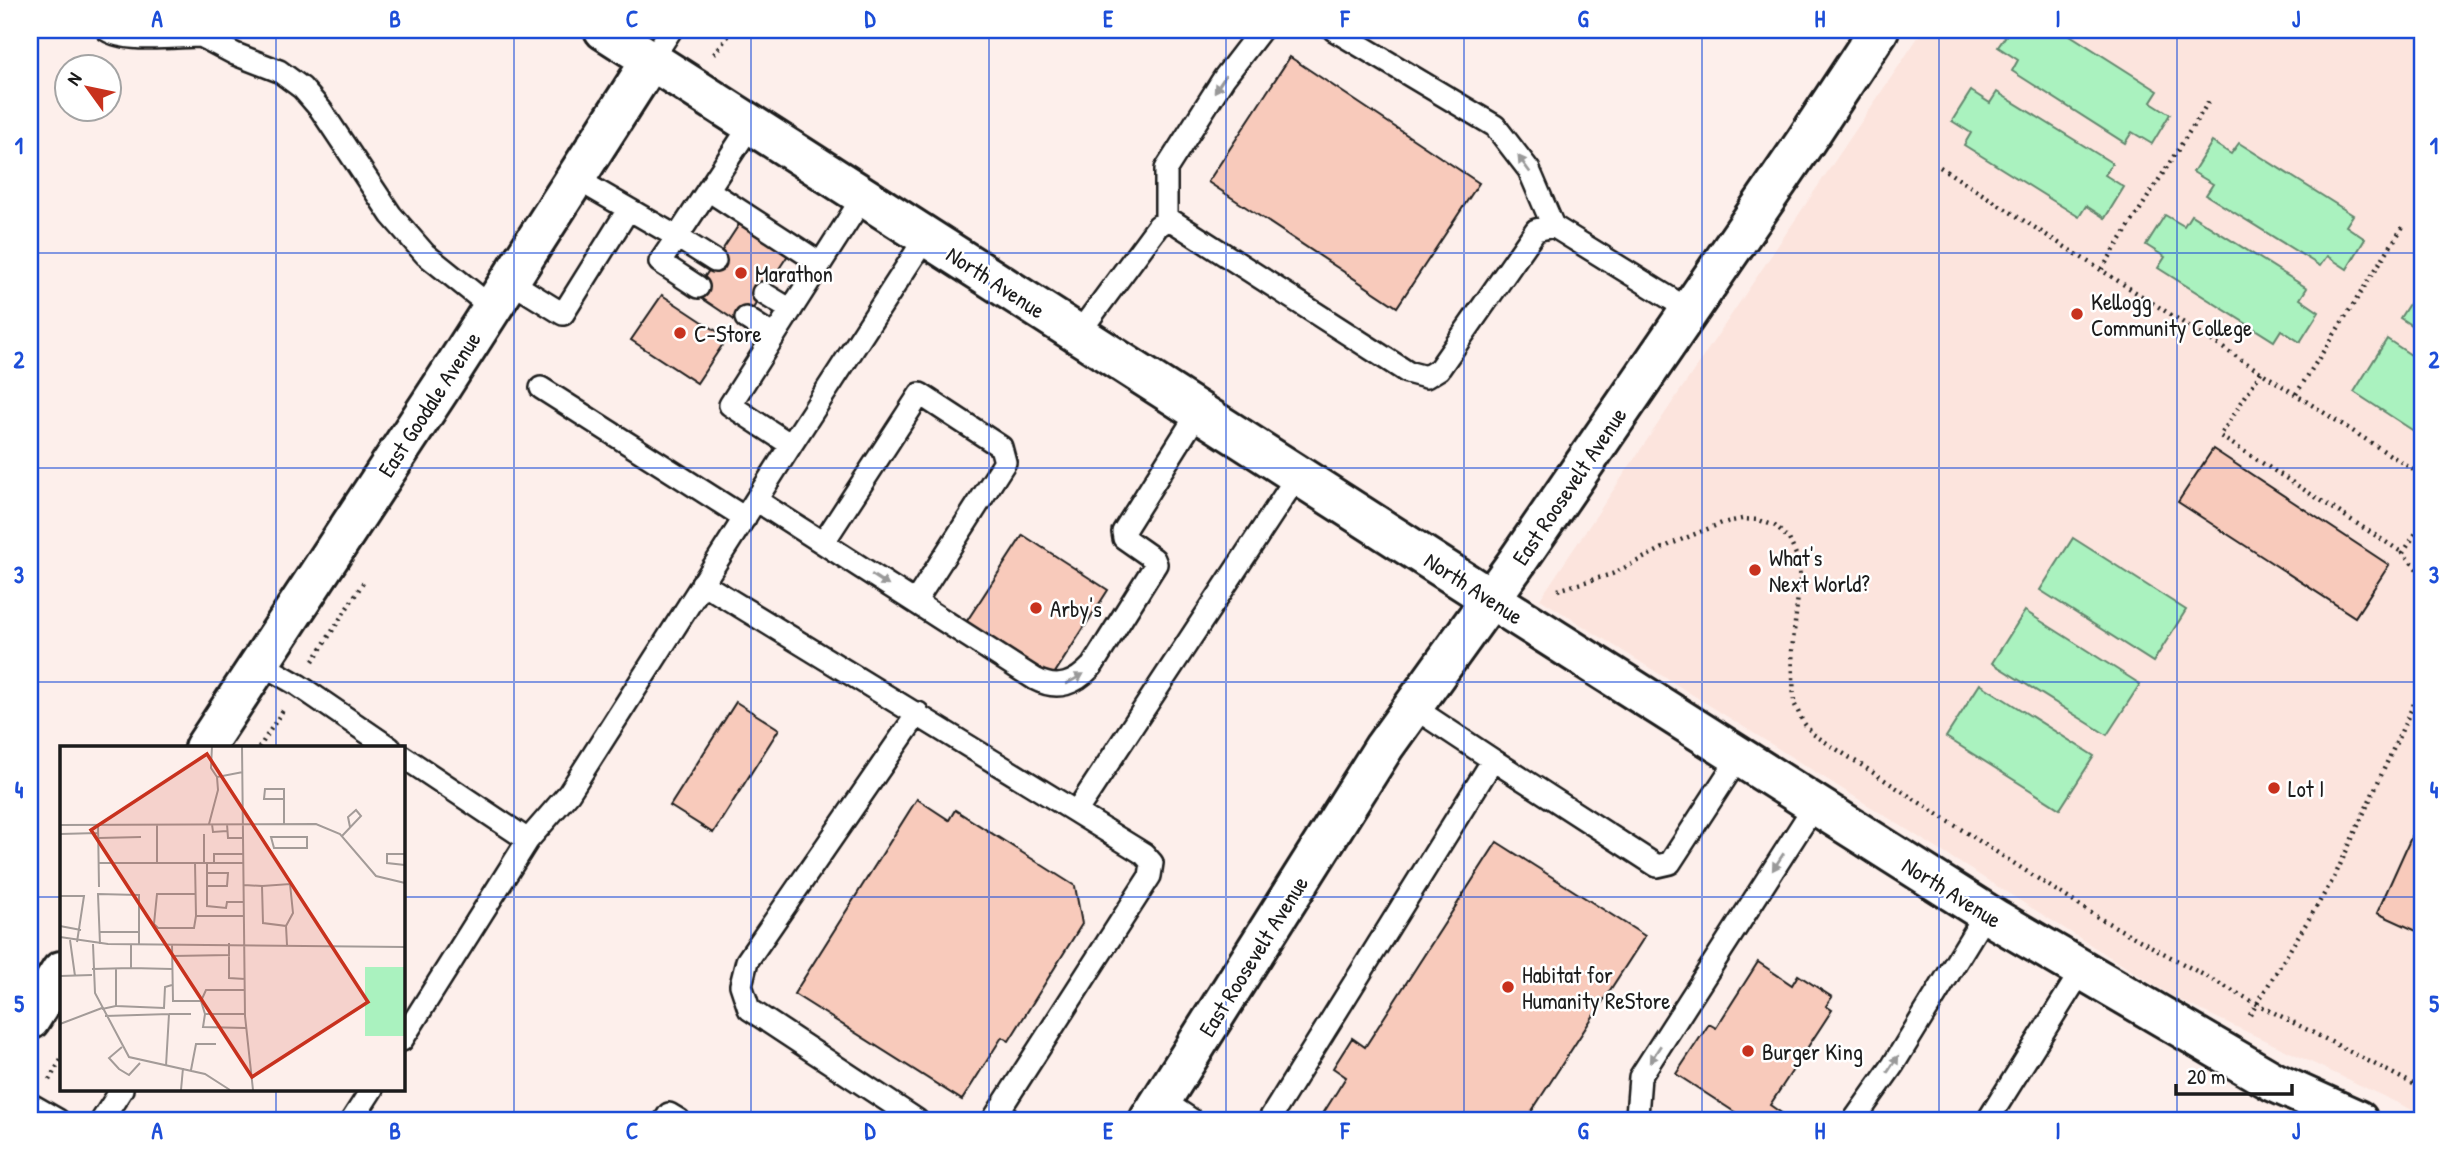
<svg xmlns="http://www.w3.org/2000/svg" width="2453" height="1150" font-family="'Patrick Hand',sans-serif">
<rect width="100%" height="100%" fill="#fdefeb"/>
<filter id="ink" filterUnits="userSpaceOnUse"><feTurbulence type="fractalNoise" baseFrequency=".0143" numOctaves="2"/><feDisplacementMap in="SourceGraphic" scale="14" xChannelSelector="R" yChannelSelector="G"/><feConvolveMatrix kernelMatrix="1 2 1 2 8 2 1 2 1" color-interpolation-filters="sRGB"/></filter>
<g filter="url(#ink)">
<path fill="#fce4dd" d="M 1923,30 L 2423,30 L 2423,1115 L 2175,998 L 1540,599 Z"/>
<path fill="#aaf2bf" stroke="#63876e" stroke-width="2" d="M 2010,30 L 2062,30 L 2158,91 L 2151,102 L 2170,114 L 2152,144 L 2132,132 L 2125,143 L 2012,71 L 2018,60 L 1998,47 Z
M 1971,91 L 1990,103 L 1997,92 L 2112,163 L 2105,175 L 2124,187 L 2105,218 L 2086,206 L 2079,217 L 1964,145 L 1971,133 L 1952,121 Z
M 2212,142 L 2231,154 L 2239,143 L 2353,215 L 2346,226 L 2365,239 L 2347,269 L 2327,256 L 2320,266 L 2206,195 L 2213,184 L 2193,172 Z
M 2165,215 L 2184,226 L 2191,215 L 2307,288 L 2300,299 L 2319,312 L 2300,342 L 2281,330 L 2274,341 L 2158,268 L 2165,257 L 2146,245 Z
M 2423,282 L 2423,333 L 2400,318 Z
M 2387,339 L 2423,363 L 2423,437 L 2354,392 Z
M 2073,538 L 2186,610 L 2153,662 L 2040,590 Z
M 2025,611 L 2140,684 L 2107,735 L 1992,663 Z
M 1980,684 L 2094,756 L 2060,809 L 1946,737 Z"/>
<path fill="#f8cabb" stroke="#1c1c1c" stroke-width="2" d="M 1290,57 L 1479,183 L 1397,307 L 1208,182 Z
M 742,220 L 790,252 L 742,325 L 694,293 Z
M 662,295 L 727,338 L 697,383 L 631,340 Z
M 2213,449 L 2389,565 L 2355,617 L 2178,502 Z
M 1023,535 L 1108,590 L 1049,682 L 963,627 Z
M 736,702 L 779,729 L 713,833 L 670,806 Z
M 917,799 L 949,820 L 955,810 L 1075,886 L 1082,924 L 1009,1041 L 1002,1037 L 962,1100 L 794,994 Z
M 2423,811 L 2423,934 L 2377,913 Z
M 1497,842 L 1645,936 L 1526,1120 L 1319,1120 L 1346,1077 L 1333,1068 L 1352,1038 L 1365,1047 Z
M 1758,962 L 1792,985 L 1798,975 L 1832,997 L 1826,1006 L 1832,1010 L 1770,1105 L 1790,1119 L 1789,1120 L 1747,1120 L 1676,1074 L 1709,1024 L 1716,1028 Z"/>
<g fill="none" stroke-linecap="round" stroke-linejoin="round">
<g stroke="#1c1c1c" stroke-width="26">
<path id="lane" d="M 107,30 C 126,43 177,36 201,36
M 202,30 L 201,36 L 235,54 L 279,71 L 302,88 L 321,110 L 391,215 L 425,254 L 491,307
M 1334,30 L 1495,126 L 1529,170 L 1553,226
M 652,59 L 671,30
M 575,178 L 677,237 L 752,123
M 708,190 L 820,263
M 1166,221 L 1166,169 L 1224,78 L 1261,30
M 508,280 L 563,314 L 628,210
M 698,287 L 660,262 L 677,237 L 715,261
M 763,293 L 791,310
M 746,318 L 774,336
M 1078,334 L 1158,226 L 1166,221 L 1174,222 L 1407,372 L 1426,377 L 1439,369 L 1536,230 L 1553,226 L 1689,310
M 541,388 L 745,518
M 791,445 L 730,405 L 863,197
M 756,500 L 1035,679 C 1058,691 1075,684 1092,666 L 1156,564 L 1154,559 L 1124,538 L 1123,532 L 1199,411
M 823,543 L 920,394 L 1001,447 L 1005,462 L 915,602
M 702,583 L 1076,812 L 1298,475
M 258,662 L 298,685 L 390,748
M 402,756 L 528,840 L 569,793 L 791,445 L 926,237
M 1493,760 L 1657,866 L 1670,863 L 1739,757
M 402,1040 L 528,840
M 1162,1100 L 1192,1120
M 30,1104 L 58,1120
M 102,1120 L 122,1089
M 352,1120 L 372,1089
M 665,1120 L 669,1114 L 679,1120
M 917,1120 L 749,1009 L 741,985 L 747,961 L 918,713
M 993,1120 L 1150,876 L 1152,863 L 1144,854 L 1076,812
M 1269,1120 L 1493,760 L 1413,707
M 1642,1120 L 1637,1115 L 1640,1077 L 1815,805
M 1854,1120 L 1893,1065 L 1986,913
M 1988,1120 L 2082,970"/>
</g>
<g stroke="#1c1c1c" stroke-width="44">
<path id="street" d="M 1149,1120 L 1384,747 L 1517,562 L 1805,142 L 1879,30"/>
</g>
<g stroke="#1c1c1c" stroke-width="44">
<path id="secondary" d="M 604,30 L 1491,599 L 1997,920 L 2274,1082 L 2358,1120
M 204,748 L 442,386 L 652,59
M 30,1020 L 61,971"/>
</g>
<path stroke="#1c1c1c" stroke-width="4.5" stroke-dasharray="2 5" stroke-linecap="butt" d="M 714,54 L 733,30
M 1940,167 L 2423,476
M 2102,269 L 2209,101
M 2261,372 L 2220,436 L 2403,553
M 2296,394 L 2404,225
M 2423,522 L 2403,553 L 2423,576
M 1558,590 L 1612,574 L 1671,544 L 1722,523 L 1742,519 L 1759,520 L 1775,526 L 1789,539 L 1798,559 L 1800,578 L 1792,650 L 1794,703 L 1803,722 L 1813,734 L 2099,918 L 2257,1004 L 2423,1089
M 313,661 L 363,583
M 259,748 L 283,710
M 2250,1015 L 2334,878 L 2423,684
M 49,1080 L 61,1060"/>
<use href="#lane" stroke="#fff" stroke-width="21"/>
<use href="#street" stroke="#fff" stroke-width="38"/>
<use href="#secondary" stroke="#fff" stroke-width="38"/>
</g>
<defs><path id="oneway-solid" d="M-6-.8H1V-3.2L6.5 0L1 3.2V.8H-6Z" transform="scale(1.75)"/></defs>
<g fill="#999">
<use href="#oneway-solid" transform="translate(1220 84) rotate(124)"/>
<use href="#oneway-solid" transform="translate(1524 164) rotate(-126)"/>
<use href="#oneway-solid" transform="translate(880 580) rotate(33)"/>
<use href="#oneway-solid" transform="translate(1075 679) rotate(-30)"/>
<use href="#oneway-solid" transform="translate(1778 862) rotate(123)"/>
<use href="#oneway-solid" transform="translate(1655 1054) rotate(123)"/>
<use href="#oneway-solid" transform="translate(1893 1064) rotate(-57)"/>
</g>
</g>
<path fill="none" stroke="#1d4ed8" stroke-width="2" stroke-opacity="0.55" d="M 276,30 L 276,748M 514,30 L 514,1120M 751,30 L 751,1120M 989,30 L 989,1120M 1226,30 L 1226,1120M 1464,30 L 1464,1120M 1702,30 L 1702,1120M 1939,30 L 1939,1120M 2177,30 L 2177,1120M 30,253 L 2423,253M 30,468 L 2423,468M 30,682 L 2423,682M 30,897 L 61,897M 402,897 L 2423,897M 276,1089 L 276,1120"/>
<g fill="#c8321e" stroke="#fff" stroke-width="2.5">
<circle cx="741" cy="273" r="7"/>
<circle cx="2077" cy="314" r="7"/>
<circle cx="680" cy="333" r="7"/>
<circle cx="1755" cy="570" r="7"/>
<circle cx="1036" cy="608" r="7"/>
<circle cx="2274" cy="788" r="7"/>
<circle cx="1508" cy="987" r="7"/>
<circle cx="1748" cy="1051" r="7"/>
</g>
<g text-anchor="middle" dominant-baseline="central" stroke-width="5" stroke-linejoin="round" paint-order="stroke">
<g font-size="23" fill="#1c1c1c" stroke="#fff" text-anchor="start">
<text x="755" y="273">Marathon</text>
<text x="2091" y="301">Kellogg<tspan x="2091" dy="26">Community College</tspan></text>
<text x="694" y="333">C-Store</text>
<text x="1769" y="557">What's<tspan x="1769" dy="26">Next World?</tspan></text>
<text x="1050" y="608">Arby's</text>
<text x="2288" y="788">Lot I</text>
<text x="1522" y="974">Habitat for<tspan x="1522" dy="26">Humanity ReStore</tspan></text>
<text x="1762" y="1051">Burger King</text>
</g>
<g font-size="23" fill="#1c1c1c" stroke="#fff">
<text transform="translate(996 282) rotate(33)">North Avenue</text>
<text transform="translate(429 404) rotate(-57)">East Goodale Avenue</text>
<text transform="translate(1569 486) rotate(-56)">East Roosevelt Avenue</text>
<text transform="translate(1474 588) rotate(33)">North Avenue</text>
<text transform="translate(1952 892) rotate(32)">North Avenue</text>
<text transform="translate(1253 956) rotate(-58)">East Roosevelt Avenue</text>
</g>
</g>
<g transform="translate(60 746)">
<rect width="345" height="345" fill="#fdefeb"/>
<path d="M 305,221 L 345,221 L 345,290 L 305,290 Z" fill="#aaf2bf"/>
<path fill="none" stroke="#a39b98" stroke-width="2" d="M 152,0 L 151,22 L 157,31M 182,0 L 185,270 L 193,344M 313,0 L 345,0M 224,53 L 204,53 L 205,43 L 224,43 L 224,78M 38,78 L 39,141M 97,78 L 97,117 L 184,117M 149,78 L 158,44 L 157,31 L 183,26M 152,78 L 153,86 L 167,85M 167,78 L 168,92 L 184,92M 0,79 L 256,78 L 280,88 L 316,130 L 345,137M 0,88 L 38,87M 144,88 L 144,117M 282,90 L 301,70 L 296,64 L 288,71 L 290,81M 211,91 L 247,91 L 247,102 L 214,102 ZM 38,92 L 81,91M 345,112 L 345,108 L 327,108 L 327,117 L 345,119M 39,117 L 97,117M 135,117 L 136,170 L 184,170M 147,117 L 147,160 L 166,162 L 167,156 L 184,156M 154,117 L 154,108 L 184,108M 146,127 L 168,127 L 167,140 L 147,140M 184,139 L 202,140 L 203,177 L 226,180 L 227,199M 202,140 L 230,138 L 233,167 L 226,180M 136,148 L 97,148 L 94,178 L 98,182 L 134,182 L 136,170M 0,150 L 24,150 L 17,196M 0,180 L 21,184M 40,186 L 79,186M 0,191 L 48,198 L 345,201M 10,194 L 15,230M 33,198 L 35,247 L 69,311 L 145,328 L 170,344M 40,198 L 38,148 L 79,149 L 79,198M 112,198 L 113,255 L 141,255M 169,209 L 169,232 L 185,233M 112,210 L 169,209 L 169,197M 71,222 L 112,223M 32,223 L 71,222 L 71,198M 0,230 L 32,229M 185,244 L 146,244 L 141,255 L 145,268 L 185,268M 56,260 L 104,262 L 105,241 L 112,239M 42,263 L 56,260 L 56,223M 109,268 L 131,268M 145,268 L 143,281 L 186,282M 45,270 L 109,268 L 106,320M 0,278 L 42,262M 62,301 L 49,312 L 59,323 L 69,329 L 80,317M 131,324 L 136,298 L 156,298M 121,344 L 123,322"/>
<path fill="#c8321e" fill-opacity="0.15" stroke="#c8321e" stroke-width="3.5" d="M 147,8 L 308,256 L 192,331 L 31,84 Z"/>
<rect width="345" height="345" fill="none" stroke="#1c1c1c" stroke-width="3.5"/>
</g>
<rect width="2453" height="1150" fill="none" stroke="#fff" stroke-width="77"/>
<g transform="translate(88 88) rotate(303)"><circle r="33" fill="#ffffff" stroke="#a4a4a4" stroke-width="2"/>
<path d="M0-5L12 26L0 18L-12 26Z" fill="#c8321e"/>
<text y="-10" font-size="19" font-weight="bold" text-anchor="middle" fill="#1c1c1c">N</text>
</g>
<path d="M2176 1084v10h116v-10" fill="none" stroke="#1c1c1c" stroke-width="3.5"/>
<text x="2187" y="1084" font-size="21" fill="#1c1c1c" stroke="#ffffff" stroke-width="5" paint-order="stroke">20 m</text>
<rect x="38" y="38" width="2376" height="1074" fill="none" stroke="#1d4ed8" stroke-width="2.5"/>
<g font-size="23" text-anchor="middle" font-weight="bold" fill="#1d4ed8">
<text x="157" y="27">A</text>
<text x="395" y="27">B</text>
<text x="632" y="27">C</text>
<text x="870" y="27">D</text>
<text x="1108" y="27">E</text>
<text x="1345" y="27">F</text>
<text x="1583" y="27">G</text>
<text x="1820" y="27">H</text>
<text x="2058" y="27">I</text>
<text x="2296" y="27">J</text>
<text x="19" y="154">1</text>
<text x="2434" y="154">1</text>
<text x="19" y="368">2</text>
<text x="2434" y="368">2</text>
<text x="19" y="583">3</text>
<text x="2434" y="583">3</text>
<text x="19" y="798">4</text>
<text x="2434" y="798">4</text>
<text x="19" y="1012">5</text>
<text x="2434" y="1012">5</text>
<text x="157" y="1139">A</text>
<text x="395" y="1139">B</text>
<text x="632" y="1139">C</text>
<text x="870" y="1139">D</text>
<text x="1108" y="1139">E</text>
<text x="1345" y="1139">F</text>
<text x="1583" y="1139">G</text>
<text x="1820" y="1139">H</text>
<text x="2058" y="1139">I</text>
<text x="2296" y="1139">J</text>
</g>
</svg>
